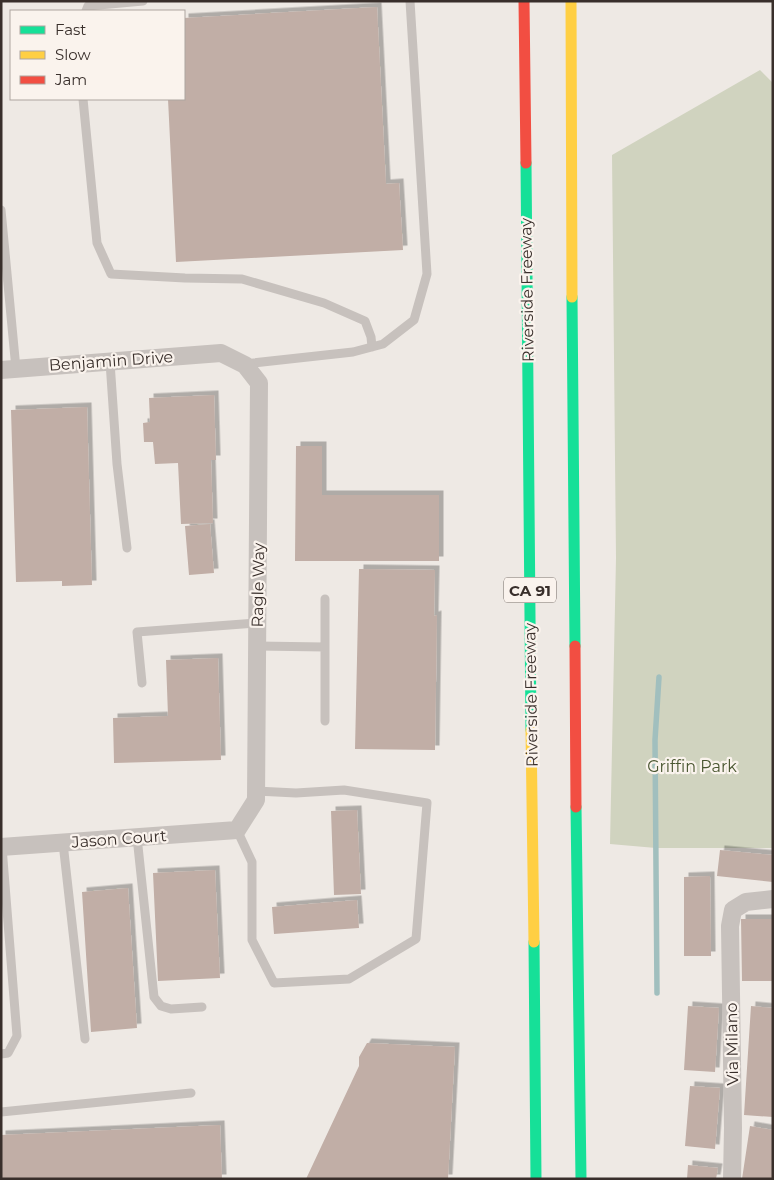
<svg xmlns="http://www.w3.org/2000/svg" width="774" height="1180" font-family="Montserrat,sans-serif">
<defs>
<filter id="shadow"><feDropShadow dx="4.5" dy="-4.5" stdDeviation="0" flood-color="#0004"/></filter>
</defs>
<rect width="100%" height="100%" fill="#eee9e4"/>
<path fill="#d0d3bf" d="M 760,70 L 773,83 L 773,848 L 656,848 L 610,844 L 616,558 L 612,155 Z"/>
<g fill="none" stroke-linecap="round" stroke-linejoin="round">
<path stroke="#a1bfbe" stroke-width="5.5" d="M 657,993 L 655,740 L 659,677"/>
</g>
<path fill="#c1aea6" filter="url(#shadow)" d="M 377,7 L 386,184 L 399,183 L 403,250 L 176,262 L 168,99 L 184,99 L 184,18 Z
M 214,395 L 216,460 L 211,460 L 213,523 L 181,524 L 178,463 L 155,464 L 153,442 L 144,442 L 143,423 L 150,422 L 149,398 Z
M 87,407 L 92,585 L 62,586 L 62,581 L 16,582 L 11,410 Z
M 296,446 L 322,446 L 322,495 L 439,495 L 439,561 L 295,561 Z
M 210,524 L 214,573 L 189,575 L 185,526 Z
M 359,569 L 435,570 L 434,616 L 437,615 L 435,750 L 355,749 Z
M 218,658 L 221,760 L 114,763 L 113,718 L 168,716 L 166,660 Z
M 357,810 L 361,894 L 334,895 L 331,811 Z
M 720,850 L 773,855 L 773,882 L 717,876 Z
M 215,870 L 220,978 L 158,981 L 153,873 Z
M 710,876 L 711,956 L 684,956 L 684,877 Z
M 128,888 L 137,1028 L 91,1032 L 82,892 Z
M 357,900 L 359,928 L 274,934 L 272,907 Z
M 741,919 L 773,919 L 773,981 L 742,981 Z
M 688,1006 L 719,1008 L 715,1072 L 684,1070 Z
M 751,1006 L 773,1008 L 773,1117 L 744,1115 Z
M 367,1043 L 455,1047 L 448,1179 L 306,1179 L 359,1066 L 359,1057 Z
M 690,1086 L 720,1088 L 715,1149 L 685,1146 Z
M 220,1125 L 222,1179 L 1,1179 L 1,1135 Z
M 750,1126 L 773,1130 L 773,1179 L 742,1179 Z
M 688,1165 L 718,1168 L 716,1179 L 687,1179 Z"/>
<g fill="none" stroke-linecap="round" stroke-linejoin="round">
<path stroke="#c7c1bd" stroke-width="9" d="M 86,11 L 88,6 L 143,1
M 83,99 L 97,243 L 111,274 L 185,278 L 242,279 L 324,303 L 365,321 L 371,337 L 372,347
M 1,210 L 16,369
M 110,362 L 117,464 L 127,548
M 244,364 L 353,352 L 383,344 L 414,320 L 427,274 L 410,1
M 257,646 L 325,647 L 325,721
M 325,647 L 325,599
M 142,683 L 137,632 L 257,623
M 237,830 L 252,862 L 252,940 L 274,983 L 349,979 L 416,939 L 427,803 L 344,790 L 296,793 L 256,791
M 137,837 L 154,997 L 161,1006 L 171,1009 L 202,1007
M 63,843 L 85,1039
M 1,1054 L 8,1053 L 17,1036 L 2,847
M 1,1112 L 191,1093"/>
<path stroke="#c7c1bd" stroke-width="18" d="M 1,370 L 221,353 L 245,365 L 259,383 L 256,800 L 237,830 L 1,847
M 732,1179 L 733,1128 L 730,926 L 733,910 L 746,902 L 773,899"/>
<path stroke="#16e098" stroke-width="11" d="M 526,163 L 531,730
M 572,297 L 575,646
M 576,807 L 581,1179
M 534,942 L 536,1179"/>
<path stroke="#ffcf43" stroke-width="11" d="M 571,1 L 572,297
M 531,730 L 534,942"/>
<path stroke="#f24e42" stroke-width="11" d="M 524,1 L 526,163
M 575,646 L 576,807"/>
</g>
<g text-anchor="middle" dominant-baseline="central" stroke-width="4.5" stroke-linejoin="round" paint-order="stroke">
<rect fill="#faf3ed" stroke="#736a65" stroke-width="1" x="504" y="577.5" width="52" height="25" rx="4"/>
<g font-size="15" font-weight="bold" fill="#392f2b">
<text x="530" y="590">CA 91</text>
</g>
<g font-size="16" fill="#392f2b" stroke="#faf3ed">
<text transform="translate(527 290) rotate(-91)">Riverside Freeway</text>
<text transform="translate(111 361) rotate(-4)">Benjamin Drive</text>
<text transform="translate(258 585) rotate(-89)">Ragle Way</text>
<text transform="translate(531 695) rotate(-91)">Riverside Freeway</text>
<text transform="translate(119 839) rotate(-4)">Jason Court</text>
<text transform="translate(732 1044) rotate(-91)">Via Milano</text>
</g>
<g font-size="16" fill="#495630" stroke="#faf3ed">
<text x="692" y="766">Griffin Park</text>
</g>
</g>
<rect width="774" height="1180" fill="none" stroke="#392f2b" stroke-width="5"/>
<rect x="10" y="10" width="175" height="90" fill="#faf3ed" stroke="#ada59f"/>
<rect x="20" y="26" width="25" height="8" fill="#16e098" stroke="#ada59f"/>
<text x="55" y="35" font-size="15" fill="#392f2b">Fast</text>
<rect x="20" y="51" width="25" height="8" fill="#ffcf43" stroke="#ada59f"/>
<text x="55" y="60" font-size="15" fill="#392f2b">Slow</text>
<rect x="20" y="76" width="25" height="8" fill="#f24e42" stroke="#ada59f"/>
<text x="55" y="85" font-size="15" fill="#392f2b">Jam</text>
</svg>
